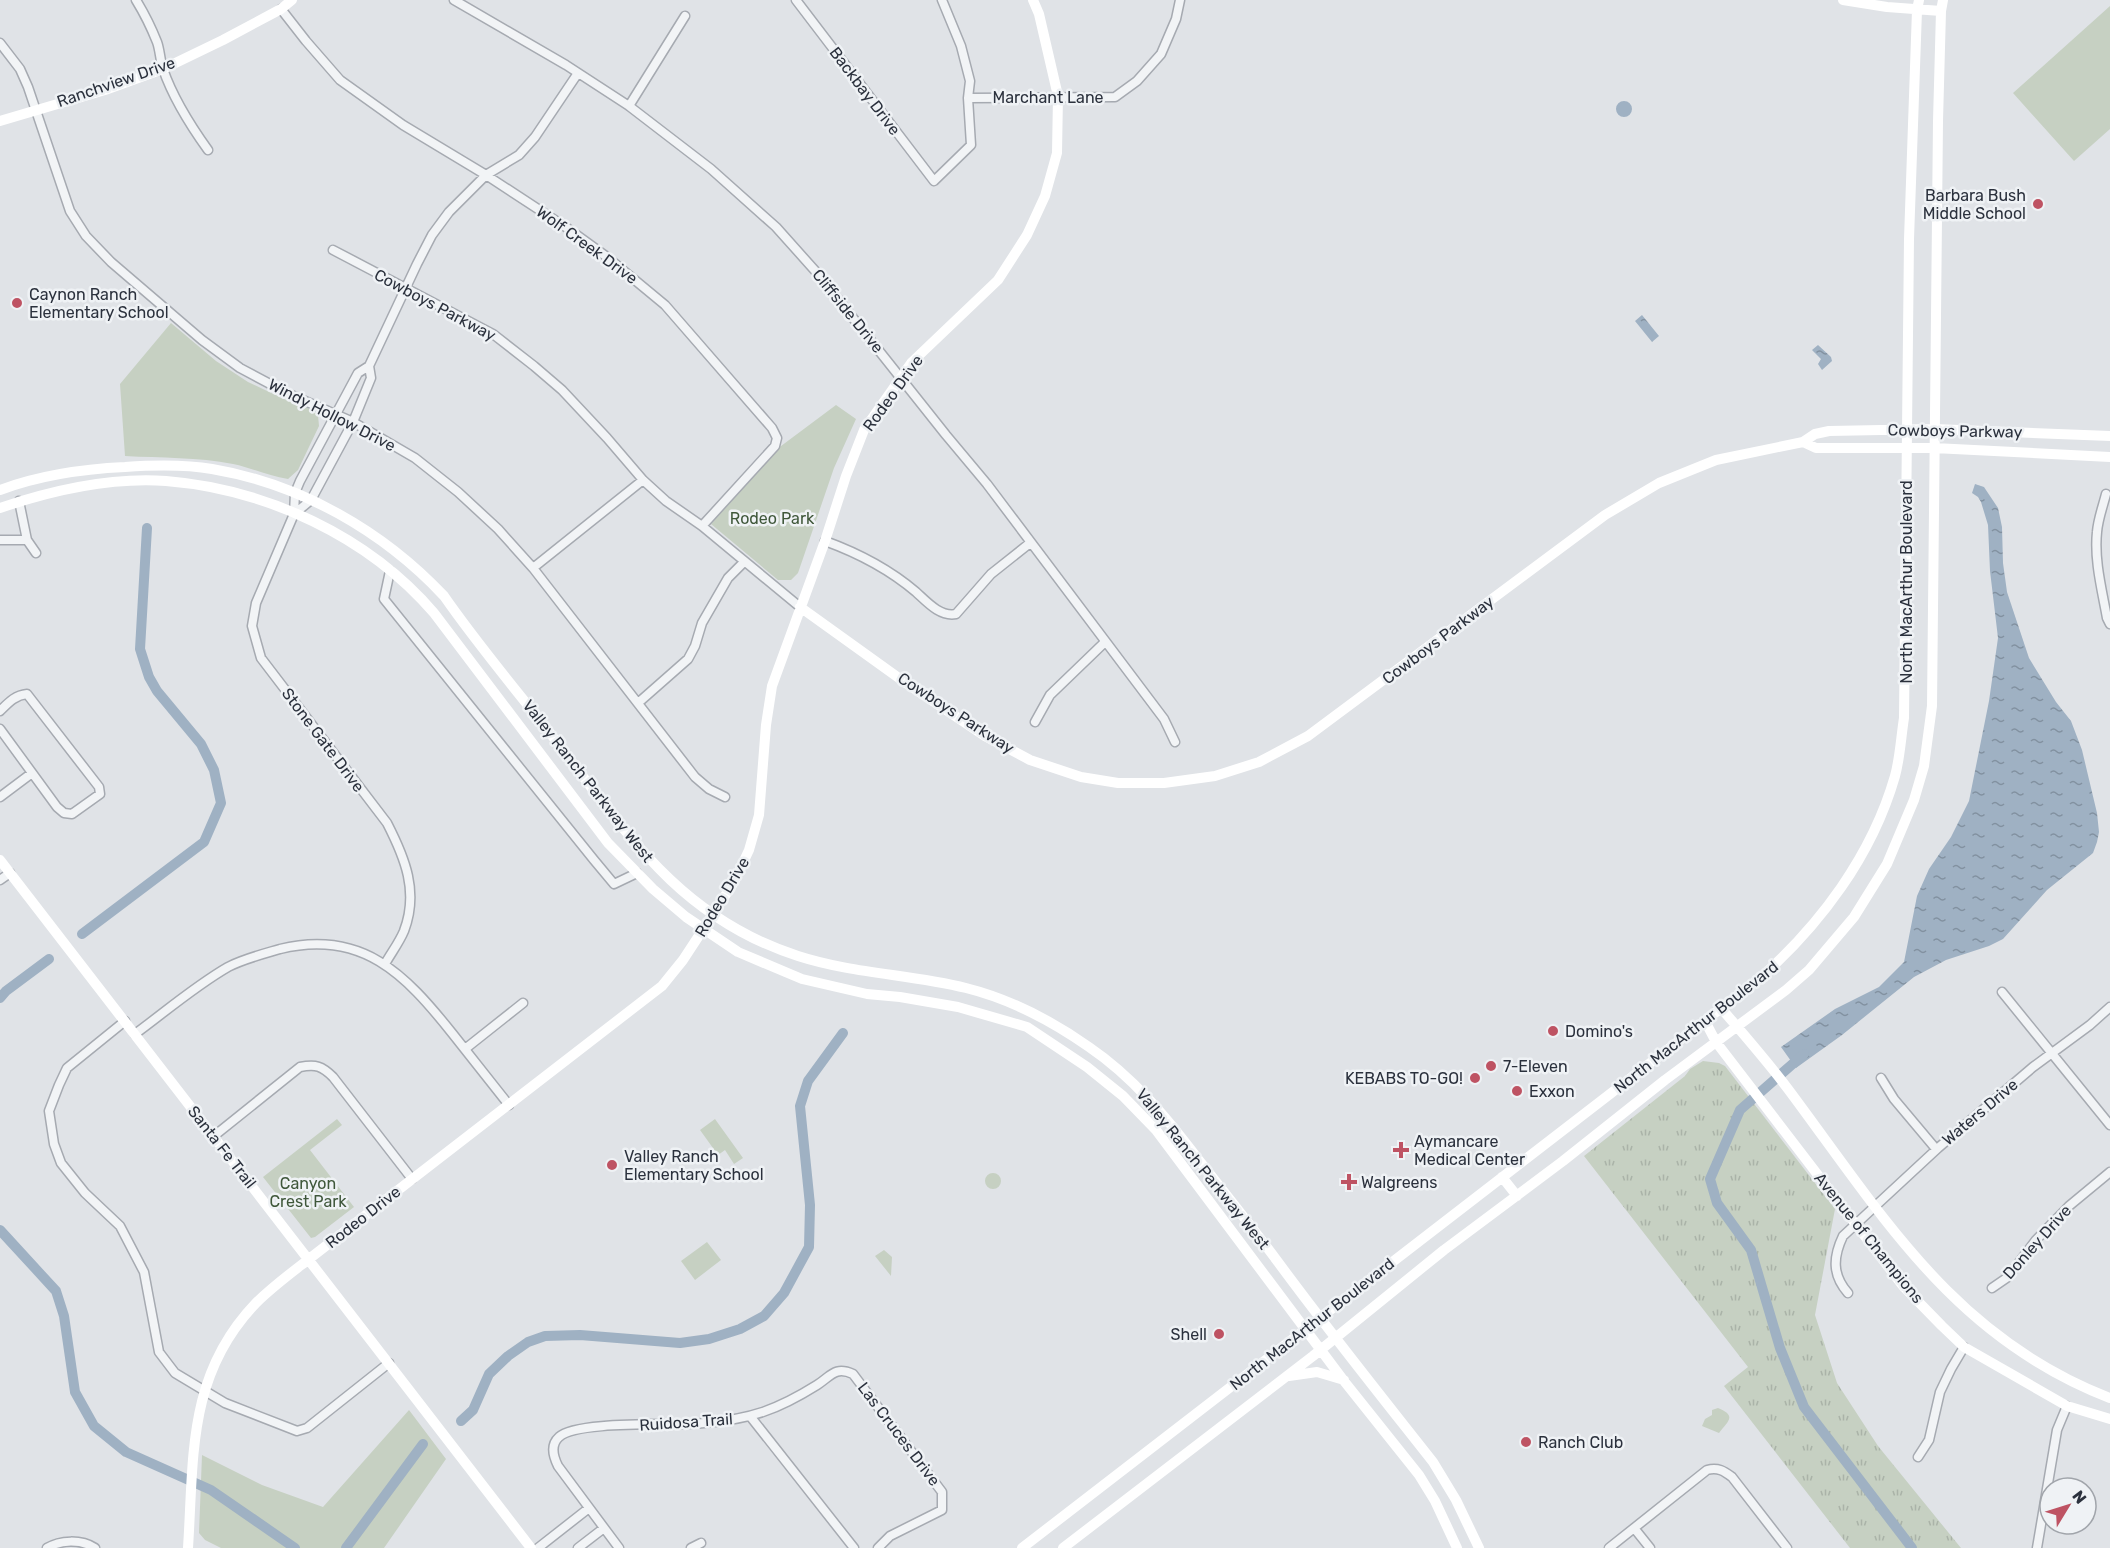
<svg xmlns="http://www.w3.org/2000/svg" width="2110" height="1548" font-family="Rubik,sans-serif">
<defs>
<pattern id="grass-tufts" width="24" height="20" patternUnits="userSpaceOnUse" patternTransform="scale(1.5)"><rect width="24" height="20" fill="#c6d0c2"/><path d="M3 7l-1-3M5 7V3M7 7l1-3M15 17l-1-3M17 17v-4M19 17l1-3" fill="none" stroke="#aab3a8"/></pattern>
<pattern id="water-ripples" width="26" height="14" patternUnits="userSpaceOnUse" patternTransform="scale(1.5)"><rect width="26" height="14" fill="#9fb1c3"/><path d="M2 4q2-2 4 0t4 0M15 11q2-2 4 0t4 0" fill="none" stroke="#8291a0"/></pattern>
</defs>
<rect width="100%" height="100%" fill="#e0e3e7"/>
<path fill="url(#grass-tufts)" d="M 1703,1061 L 1719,1063 L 1725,1066 L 1835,1209 L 1815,1315 L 1837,1383 L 1878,1446 L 1961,1548 L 1850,1548 L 1724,1386 L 1748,1367 L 1584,1156 L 1685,1076 L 1690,1069 Z"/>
<path fill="#c6d0c2" d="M 2110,6 L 2110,129 L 2074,161 L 2013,93 Z
M 171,323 L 216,361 L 248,382 L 284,399 L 313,410 L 318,415 L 319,426 L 298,470 L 288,479 C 269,476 252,468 233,464 C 198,457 161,458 125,456 L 120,384 Z
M 836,405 L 856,419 L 834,468 L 798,573 L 791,580 L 778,580 L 711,524 L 769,455 Z
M 337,1119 L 342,1125 L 310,1150 L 354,1207 L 315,1237 L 311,1238 L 263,1177 Z
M 715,1119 L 743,1158 L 734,1164 L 725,1150 L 718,1155 L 700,1130 Z
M985 1181a8 8 0 1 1 16 0a8 8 0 1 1-16 0Z
M 707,1242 L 721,1260 L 695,1280 L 681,1261 Z
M 884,1250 L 892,1257 L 891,1276 L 875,1256 Z
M 1718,1408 C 1738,1416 1727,1422 1719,1433 L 1702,1426 L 1705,1419 L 1712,1415 L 1712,1410 Z
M 409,1410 L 446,1459 L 384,1548 L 221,1548 L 205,1540 L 199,1533 L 202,1455 L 262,1485 L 323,1507 Z"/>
<path fill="url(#water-ripples)" d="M1616 109a8 8 0 1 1 16 0a8 8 0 1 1-16 0Z
M 1642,315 L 1659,336 L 1652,342 L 1635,321 Z
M 1818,345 L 1831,357 L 1832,361 L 1822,370 L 1818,364 L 1821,359 L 1812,350 Z
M 1975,484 L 1984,487 L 1998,508 L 2002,527 L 2003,563 L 2007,592 L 2029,658 L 2056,702 L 2071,721 L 2082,750 L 2097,813 L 2099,832 L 2097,842 L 2093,853 L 2047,890 L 2003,939 L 1989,946 L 1946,960 L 1914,977 L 1842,1035 L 1796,1068 L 1781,1047 L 1835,1009 L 1879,987 L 1904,962 L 1917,896 L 1929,869 L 1951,837 L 1969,801 L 1989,701 L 1998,638 L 1990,571 L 1988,525 L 1981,502 L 1978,497 L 1972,493 Z"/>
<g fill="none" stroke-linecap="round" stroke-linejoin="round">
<path stroke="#9fb1c3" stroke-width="10" d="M 82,934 L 204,842 L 221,803 L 214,770 L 201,744 L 157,691 L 149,677 L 140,649 L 147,528
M 0,998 L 6,991 L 49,959
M 1804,1054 L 1740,1110 L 1710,1179 L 1717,1203 L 1751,1250 L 1780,1348 L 1804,1407 L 1912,1548
M 0,1230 L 56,1291 L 64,1316 L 75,1392 L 94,1426 L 126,1452 L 211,1490 L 295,1548
M 461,1421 L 473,1410 L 489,1374 L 508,1356 L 528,1342 L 545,1336 L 580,1335 L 680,1343 L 709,1339 L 740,1329 L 764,1316 L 784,1293 L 809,1247 L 810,1205 L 800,1106 L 808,1081 L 843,1033
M 346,1548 L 423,1444"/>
<g stroke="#a6aab1" stroke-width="11">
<path id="street" d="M 136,0 C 144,13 151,27 157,42 C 160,50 160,60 163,69 C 173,98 190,125 208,150
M 454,0 L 566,65 L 629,106 L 711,169 L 776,227 L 818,274 L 946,435 L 987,484 L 1164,719 L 1175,742
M 796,0 L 934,181 L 971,145 L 968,98 L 970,81 L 961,46 L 942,0
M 281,9 L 306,41 L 340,80 L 403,125 L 486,175 L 567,228 L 607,257 L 665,305 L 772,428 L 777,438 L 775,446 L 702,526
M 0,43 L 20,69 L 28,87 L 70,211 L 86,236 L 111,262 L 202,340 L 240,368 L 287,393 L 353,422 L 415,458 L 458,492 L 498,529 L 533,568 L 695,777 L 709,789 L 725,797
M 968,98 L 1115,97 L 1137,81 L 1161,54 L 1176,19 L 1180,0
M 629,106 L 685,16
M 333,250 L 493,334 L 534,366 L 562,390 L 607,438 L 643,480 L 666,501 L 702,526 L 800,607
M 2106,494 C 2103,506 2098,519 2097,532 C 2094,560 2102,590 2107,618 L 2110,624
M 19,501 L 27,540 L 36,553
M 294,514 L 311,500 L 353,422 L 371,378 L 369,366
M 0,540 L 27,540
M 825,541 C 858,553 889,569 916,592 C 927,602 940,617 956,614 L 991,574 L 1030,543
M 533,568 L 643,480
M 390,571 L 384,599 L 594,860 L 614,884 L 637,873
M 638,703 L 688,659 L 695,646 L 702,623 L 728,578 L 744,562
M 0,711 C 8,703 15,695 27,694 L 99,787 L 100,794 L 72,814 L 64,813 L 57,807 L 0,729
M 1035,722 L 1050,695 L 1105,642
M 0,797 L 32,773
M 0,880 L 10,873
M 385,964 C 391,953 399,943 404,931 C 419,892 405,858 387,823 L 261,658 L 252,626 L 256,603 L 294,514 L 295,493 L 300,481 L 358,373 L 369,366 L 417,264 L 432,235 L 449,212 L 486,175 L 519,155 L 535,137 L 578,73
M 2002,992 L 2110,1125
M 125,1021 L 67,1068 L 59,1085 L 49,1111 L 54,1144 L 61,1163 L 85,1193 L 120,1226 L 144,1272 L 159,1352 L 175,1373 L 225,1403 L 297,1431 L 307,1428 L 389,1363
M 135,1034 C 165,1012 195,986 228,967 C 243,959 263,954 280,949 C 362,929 405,974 452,1033 C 471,1057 490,1081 509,1105
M 465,1049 L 523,1003
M 1881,1078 L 1894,1099 L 1936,1149
M 214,1136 L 300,1067 C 316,1064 322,1066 333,1077 L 412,1179
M 1992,1288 L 2008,1277 L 2036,1240 L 2069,1206 L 2110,1172
M 1848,1293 C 1832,1275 1833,1257 1843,1236 L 1938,1148 L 2033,1067 L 2090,1025 L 2110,1007
M 750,1416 L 854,1548
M 1918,1457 L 1929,1440 L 1940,1392 L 1951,1369 L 1964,1347
M 1634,1528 L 1650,1548
M 47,1548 C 60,1540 81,1539 95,1548
M 538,1548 L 589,1508
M 578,1548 L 604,1528
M 619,1548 L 558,1466 C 553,1456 550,1445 559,1437 C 577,1420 674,1426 704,1423 C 751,1419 777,1410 817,1385 C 831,1376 835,1366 853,1374 L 942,1492 L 942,1510 L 890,1536 L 878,1548
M 691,1548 L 701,1543
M 1609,1548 L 1707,1470 C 1718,1467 1724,1471 1732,1477 L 1787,1548
M 2037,1548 L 2057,1430 L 2067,1406"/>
</g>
<use href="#street" stroke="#f2f4f6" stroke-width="8"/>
<path stroke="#fff" stroke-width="10" d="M 1843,0 L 1887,7 L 1941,11
M 0,121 L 105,90 L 163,69 L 223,40 L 281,9 L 292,0
M 1803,442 L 1816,448 L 1934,448 L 2110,457
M 0,490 C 40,475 82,469 125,467 C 154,465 183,464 212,469 C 301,484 383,531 444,596 C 478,645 517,691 553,737 C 625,831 679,918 798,956 C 854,974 910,974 966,988 C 1010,999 1052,1021 1089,1047 C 1133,1077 1166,1117 1198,1159 C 1225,1193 1252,1227 1278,1262 C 1328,1330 1381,1396 1433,1462 L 1456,1500 L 1479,1548
M 0,508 C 53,490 110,477 166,481 C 266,489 368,536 434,613 L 608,843 L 653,889 L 686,917 L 738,952 L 802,979 L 867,994 L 900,997 L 958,1007 L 1027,1027 L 1087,1067 L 1123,1096 L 1156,1130 L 1344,1381 L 1419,1475 L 1435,1501 L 1457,1548
M 800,607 L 903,681 L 985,736 L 1030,760 L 1081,777 L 1118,783 L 1164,783 L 1215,776 L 1259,762 L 1308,736 L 1605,515 L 1659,483 L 1716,460 L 1803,442 L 1815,434 L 1829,431 L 1934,429 L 2110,436
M 0,860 L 531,1548
M 1721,1008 C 1744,1035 1767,1061 1788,1089 C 1883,1216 1954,1338 2110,1398
M 1705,1021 L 1716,1042 L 1903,1286 L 1942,1326 L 1964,1347 L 2067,1406 L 2110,1419
M 1502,1177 L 1517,1196
M 1289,1376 L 1317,1372 L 1344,1380
M 188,1548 C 194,1456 187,1375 256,1303 C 272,1287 291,1273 309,1259 L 662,986 L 683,960 L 734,882 L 749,850 L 759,815 L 766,725 L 772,686 L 825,541 L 846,476 L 864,430 L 912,362 L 998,280 L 1027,235 L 1045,196 L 1057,153 L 1058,96 L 1039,14 L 1033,0
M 1022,1548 L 1759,979 C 1820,925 1872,856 1895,776 C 1900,758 1901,737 1904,718 L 1909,239 L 1917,10 L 1919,0
M 1063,1548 L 1313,1356 L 1444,1250 L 1563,1161 L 1665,1080 L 1786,990 L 1809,970 L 1854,917 L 1887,864 L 1914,800 L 1924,766 L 1932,706 L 1938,121 L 1941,11 L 1943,0"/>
</g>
<g fill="#be5363" stroke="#eff2f5" stroke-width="2">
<circle cx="2038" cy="204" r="6"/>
<circle cx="17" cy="303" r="6"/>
<circle cx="1553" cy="1031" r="6"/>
<circle cx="1491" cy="1066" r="6"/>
<circle cx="1475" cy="1078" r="6"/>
<circle cx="1517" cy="1091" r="6"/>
<path d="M1398 1141h6v6h6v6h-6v6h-6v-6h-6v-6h6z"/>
<circle cx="612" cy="1165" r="6"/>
<path d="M1346 1173h6v6h6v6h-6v6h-6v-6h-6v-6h6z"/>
<circle cx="1219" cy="1334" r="6"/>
<circle cx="1526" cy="1442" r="6"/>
</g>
<g text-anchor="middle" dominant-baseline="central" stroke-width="5" stroke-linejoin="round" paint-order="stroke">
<g font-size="16" fill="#2b313d" stroke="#eff2f5">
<text transform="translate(116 82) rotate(-19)">Ranchview Drive</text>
<text transform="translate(865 91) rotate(53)">Backbay Drive</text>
<text x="1048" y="97">Marchant Lane</text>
<text transform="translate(587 245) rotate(36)">Wolf Creek Drive</text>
<text transform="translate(435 305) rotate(28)">Cowboys Parkway</text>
<text transform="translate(848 311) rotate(51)">Cliffside Drive</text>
<text transform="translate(893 393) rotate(-54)">Rodeo Drive</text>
<text transform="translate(332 415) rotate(27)">Windy Hollow Drive</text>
<text transform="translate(1955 431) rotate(1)">Cowboys Parkway</text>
<text transform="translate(1906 582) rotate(-90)">North MacArthur Boulevard</text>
<text transform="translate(1438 640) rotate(-37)">Cowboys Parkway</text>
<text transform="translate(956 713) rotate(33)">Cowboys Parkway</text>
<text transform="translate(323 740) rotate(53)">Stone Gate Drive</text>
<text transform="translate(588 781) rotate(52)">Valley Ranch Parkway West</text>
<text transform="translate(722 897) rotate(-59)">Rodeo Drive</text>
<text transform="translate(1696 1027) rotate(-38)">North MacArthur Boulevard</text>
<text transform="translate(1980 1112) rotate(-40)">Waters Drive</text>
<text transform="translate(222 1147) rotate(52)">Santa Fe Trail</text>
<text transform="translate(1203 1169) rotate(51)">Valley Ranch Parkway West</text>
<text transform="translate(363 1217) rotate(-38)">Rodeo Drive</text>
<text transform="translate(1869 1238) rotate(51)">Avenue of Champions</text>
<text transform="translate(2037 1242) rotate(-48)">Donley Drive</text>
<text transform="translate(1312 1324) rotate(-38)">North MacArthur Boulevard</text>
<text transform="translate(686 1422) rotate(-4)">Ruidosa Trail</text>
<text transform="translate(899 1434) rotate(53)">Las Cruces Drive</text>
</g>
<g font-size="16" fill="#2b313d" stroke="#eff2f5" text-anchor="start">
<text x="2026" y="195" text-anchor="end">Barbara Bush<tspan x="2026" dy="18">Middle School</tspan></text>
<text x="29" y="294">Caynon Ranch<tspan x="29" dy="18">Elementary School</tspan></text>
<text x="1565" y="1031">Domino's</text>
<text x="1503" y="1066">7-Eleven</text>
<text x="1463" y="1078" text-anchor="end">KEBABS TO-GO!</text>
<text x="1529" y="1091">Exxon</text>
<text x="1414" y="1141">Aymancare<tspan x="1414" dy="18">Medical Center</tspan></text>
<text x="624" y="1156">Valley Ranch<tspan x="624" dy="18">Elementary School</tspan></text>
<text x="1361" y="1182">Walgreens</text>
<text x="1207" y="1334" text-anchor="end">Shell</text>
<text x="1538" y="1442">Ranch Club</text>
</g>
<g font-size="16" fill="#3f573a" stroke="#eff2f5">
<text x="772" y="518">Rodeo Park</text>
<text x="308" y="1183">Canyon<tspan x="308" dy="18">Crest Park</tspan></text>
</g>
</g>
<g transform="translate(2068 1506) rotate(52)"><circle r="28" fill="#eff2f5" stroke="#a1a5ab" stroke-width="1.5"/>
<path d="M0-4.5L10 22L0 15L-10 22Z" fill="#be5363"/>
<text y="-9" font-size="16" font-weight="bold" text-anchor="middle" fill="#2b313d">N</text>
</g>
</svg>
